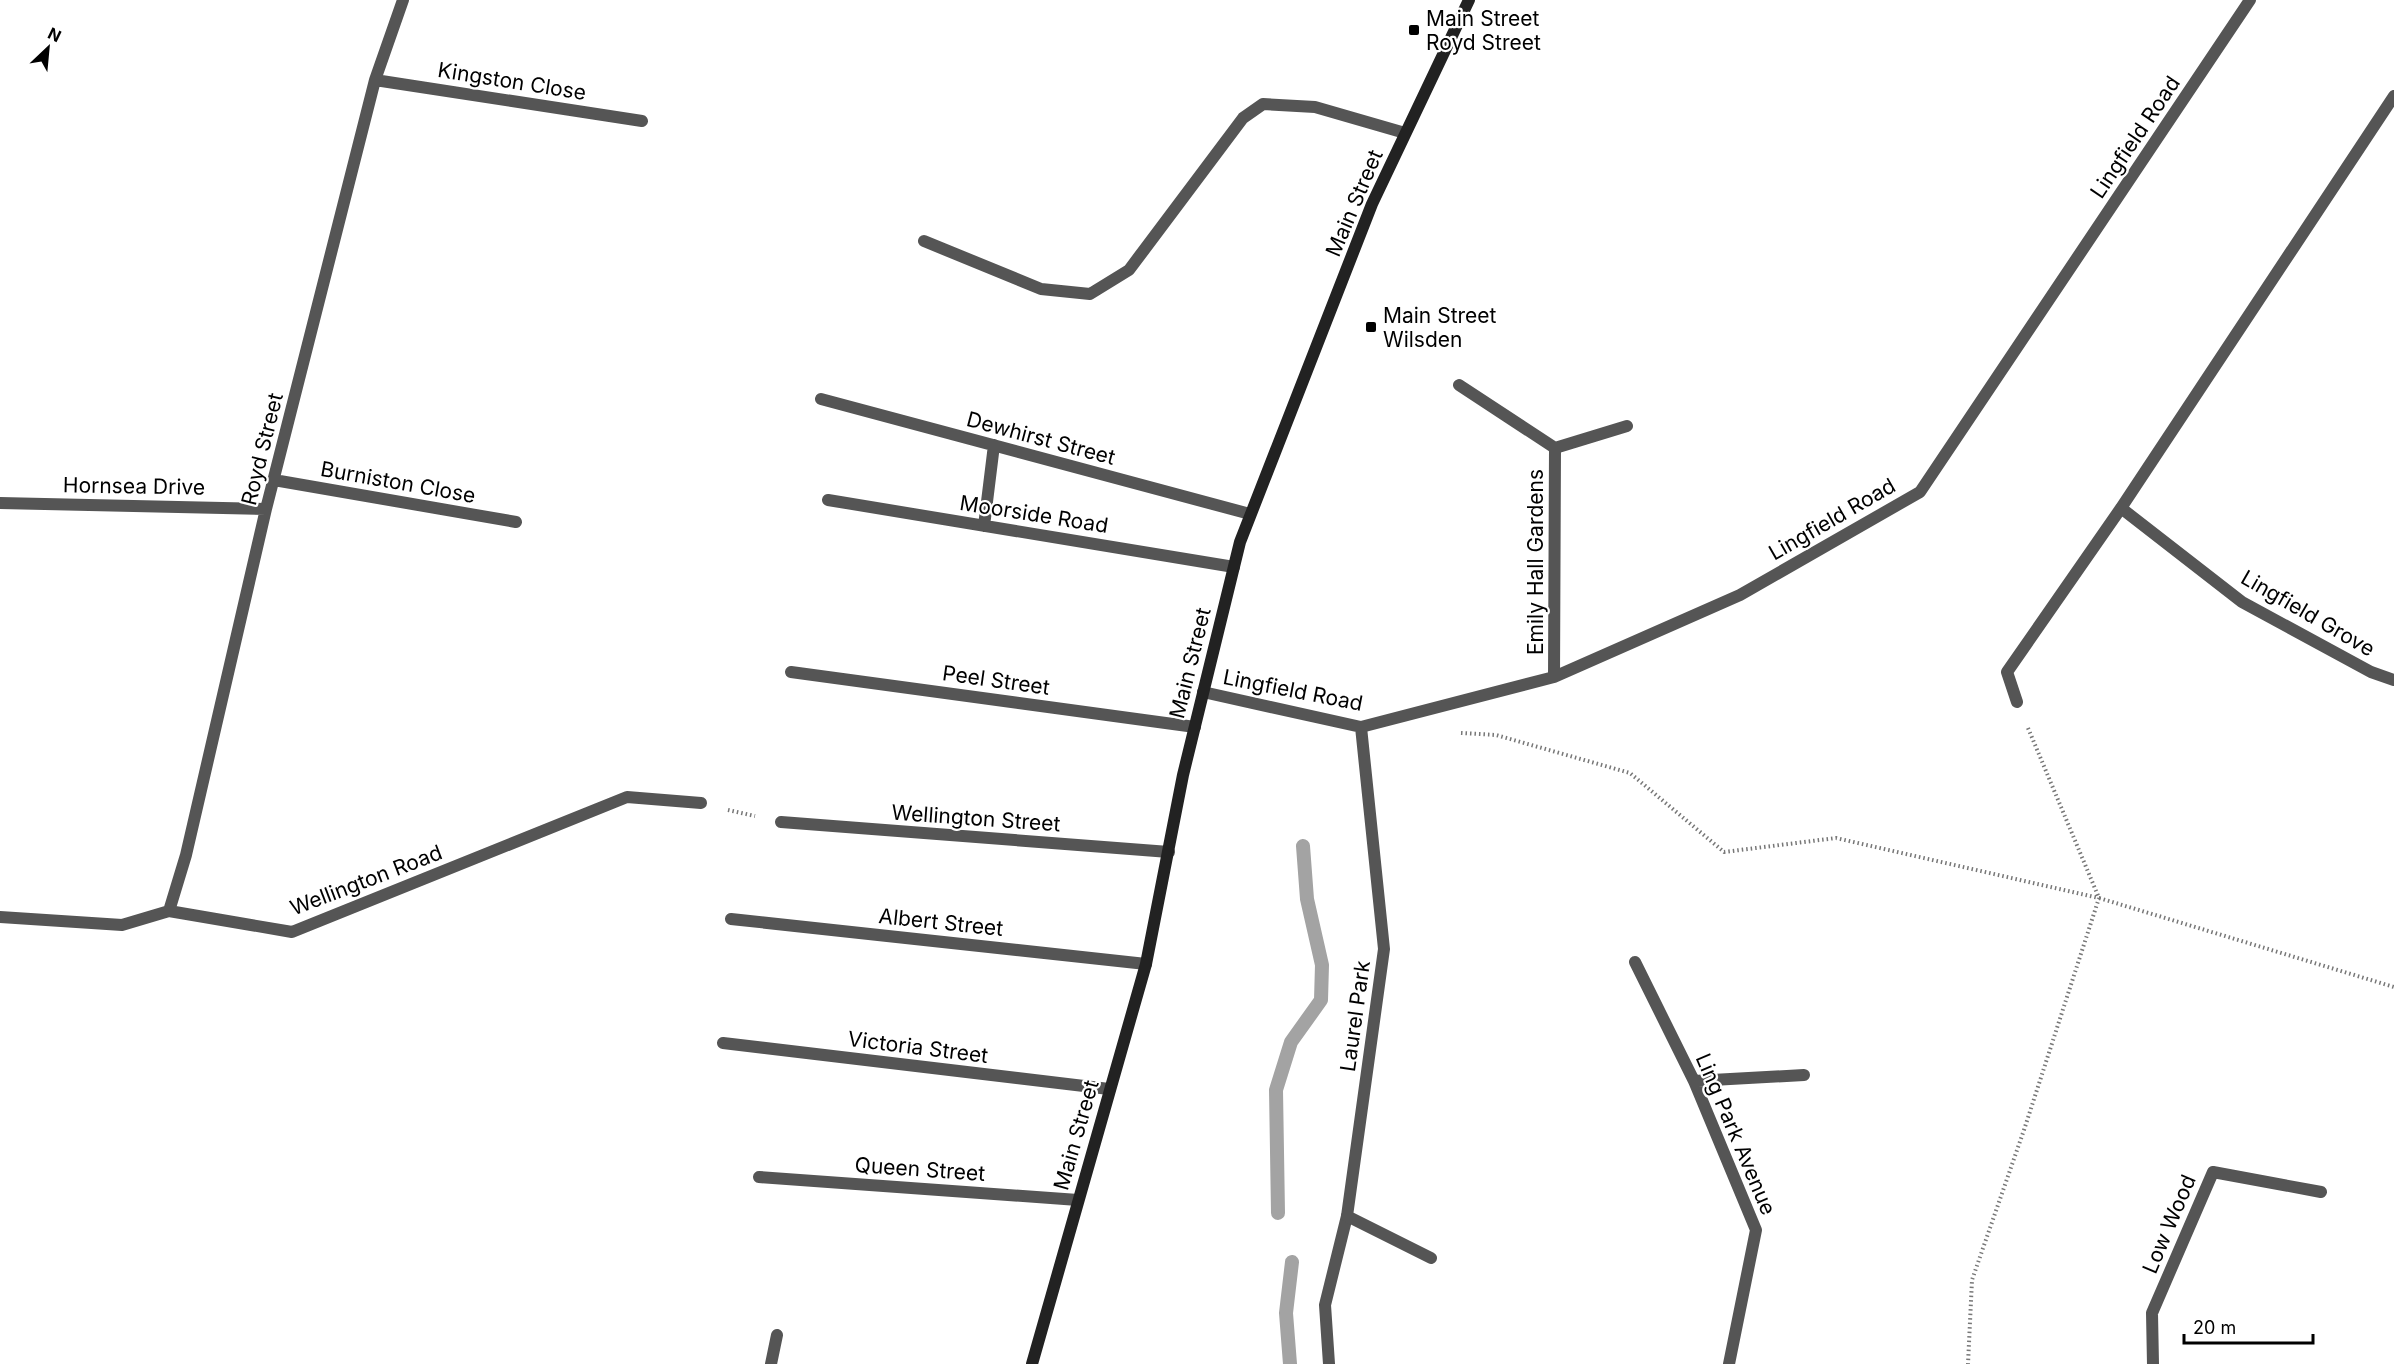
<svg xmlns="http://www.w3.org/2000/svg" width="2394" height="1364" font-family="Inter,sans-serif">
<rect width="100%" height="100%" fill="#fff"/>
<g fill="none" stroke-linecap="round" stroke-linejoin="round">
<path stroke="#a3a3a3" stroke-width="14" d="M 1278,1213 L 1276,1090 L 1291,1042 L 1321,1000 L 1322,965 L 1307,899 L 1303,846
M 1290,1364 L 1286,1313 L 1292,1262"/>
<path stroke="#777" stroke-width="4" stroke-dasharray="1.5 3" stroke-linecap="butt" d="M 2028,728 L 2099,898 L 2394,987
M 1461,733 L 1496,735 L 1630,773 L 1724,852 L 1836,838 L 2099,898 L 2024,1130 L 1972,1280 L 1968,1364
M 728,810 L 755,816"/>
<path stroke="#555" stroke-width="12" d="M 924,241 L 1041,289 L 1090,294 L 1129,270 L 1243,118 L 1263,104 L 1315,107 L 1405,133
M 771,1364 L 777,1335
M 1329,1364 L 1325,1305 L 1347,1216"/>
<path stroke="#555" stroke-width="12" d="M 375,80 L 642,121
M 1459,385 L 1555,448
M 821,399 L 1250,514
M 274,480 L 516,522
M 828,500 L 1234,567
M 0,503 L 266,509
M 2121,508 L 2242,602 L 2371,672 L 2394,680
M 984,526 L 994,445
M 791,672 L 1195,727
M 1554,677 L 1555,448 L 1627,426
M 1203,692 L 1361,727 L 1554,677 L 1740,595 L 1920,492 L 2250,0
M 2017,702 L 2007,672 L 2121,508 L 2394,96
M 1361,727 L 1384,949 L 1347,1216 L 1431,1258
M 781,822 L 1169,852
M 169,911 L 186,855 L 266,509 L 375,80 L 403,0
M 0,917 L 122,925 L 169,911 L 292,932 L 627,797 L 701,803
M 731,919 L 1146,964
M 1635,962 L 1694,1081 L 1756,1230 L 1729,1364
M 723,1043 L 1109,1089
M 1694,1081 L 1804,1075
M 759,1177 L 1078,1200
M 2153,1364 L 2152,1313 L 2213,1172 L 2321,1192"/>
<path stroke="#222" stroke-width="12" d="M 1032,1364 L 1146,964 L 1183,775 L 1240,542 L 1372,204 L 1469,0"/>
</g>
<g fill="#000" stroke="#fff" stroke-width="2">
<rect x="1408" y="24" width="12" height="12" rx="3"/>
<rect x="1365" y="321" width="12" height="12" rx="3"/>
</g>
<g text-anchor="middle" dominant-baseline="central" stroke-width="4.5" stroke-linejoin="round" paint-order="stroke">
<g font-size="21" fill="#000" stroke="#fff" text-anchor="start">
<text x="1426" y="18">Main Street<tspan x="1426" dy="24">Royd Street</tspan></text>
<text x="1383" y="315">Main Street<tspan x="1383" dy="24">Wilsden</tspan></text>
</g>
<g font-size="21" fill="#000" stroke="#fff">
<text transform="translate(512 81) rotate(9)">Kingston Close</text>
<text transform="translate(2135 137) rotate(-56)">Lingfield Road</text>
<text transform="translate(1354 203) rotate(-67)">Main Street</text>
<text transform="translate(1041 438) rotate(15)">Dewhirst Street</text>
<text transform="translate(262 449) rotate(-76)">Royd Street</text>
<text transform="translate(398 482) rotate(10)">Burniston Close</text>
<text transform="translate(134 486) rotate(1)">Hornsea Drive</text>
<text transform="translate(1034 514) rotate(9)">Moorside Road</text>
<text transform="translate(1832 519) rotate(-30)">Lingfield Road</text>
<text transform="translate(1535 562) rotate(-90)">Emily Hall Gardens</text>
<text transform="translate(2308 613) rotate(30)">Lingfield Grove</text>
<text transform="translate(1190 663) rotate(-76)">Main Street</text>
<text transform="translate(996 680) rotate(8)">Peel Street</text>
<text transform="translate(1293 690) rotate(11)">Lingfield Road</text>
<text transform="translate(976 818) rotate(4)">Wellington Street</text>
<text transform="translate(366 880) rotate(-21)">Wellington Road</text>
<text transform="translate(941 922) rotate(6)">Albert Street</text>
<text transform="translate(1355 1016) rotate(-82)">Laurel Park</text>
<text transform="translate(918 1047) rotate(7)">Victoria Street</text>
<text transform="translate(1736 1134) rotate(67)">Ling Park Avenue</text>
<text transform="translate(1076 1135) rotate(-74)">Main Street</text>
<text transform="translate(920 1169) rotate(4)">Queen Street</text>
<text transform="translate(2169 1224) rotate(-67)">Low Wood</text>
</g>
</g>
<g transform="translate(48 48) rotate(26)" stroke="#ffffff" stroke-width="4.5" paint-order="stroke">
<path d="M0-4.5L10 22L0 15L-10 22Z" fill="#000000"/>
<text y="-9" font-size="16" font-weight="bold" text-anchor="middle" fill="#000000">N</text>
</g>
<path d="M2184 1334v9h129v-9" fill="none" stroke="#000000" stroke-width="3"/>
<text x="2193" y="1334" font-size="18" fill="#000000" stroke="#ffffff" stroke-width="4.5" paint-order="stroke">20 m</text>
</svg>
